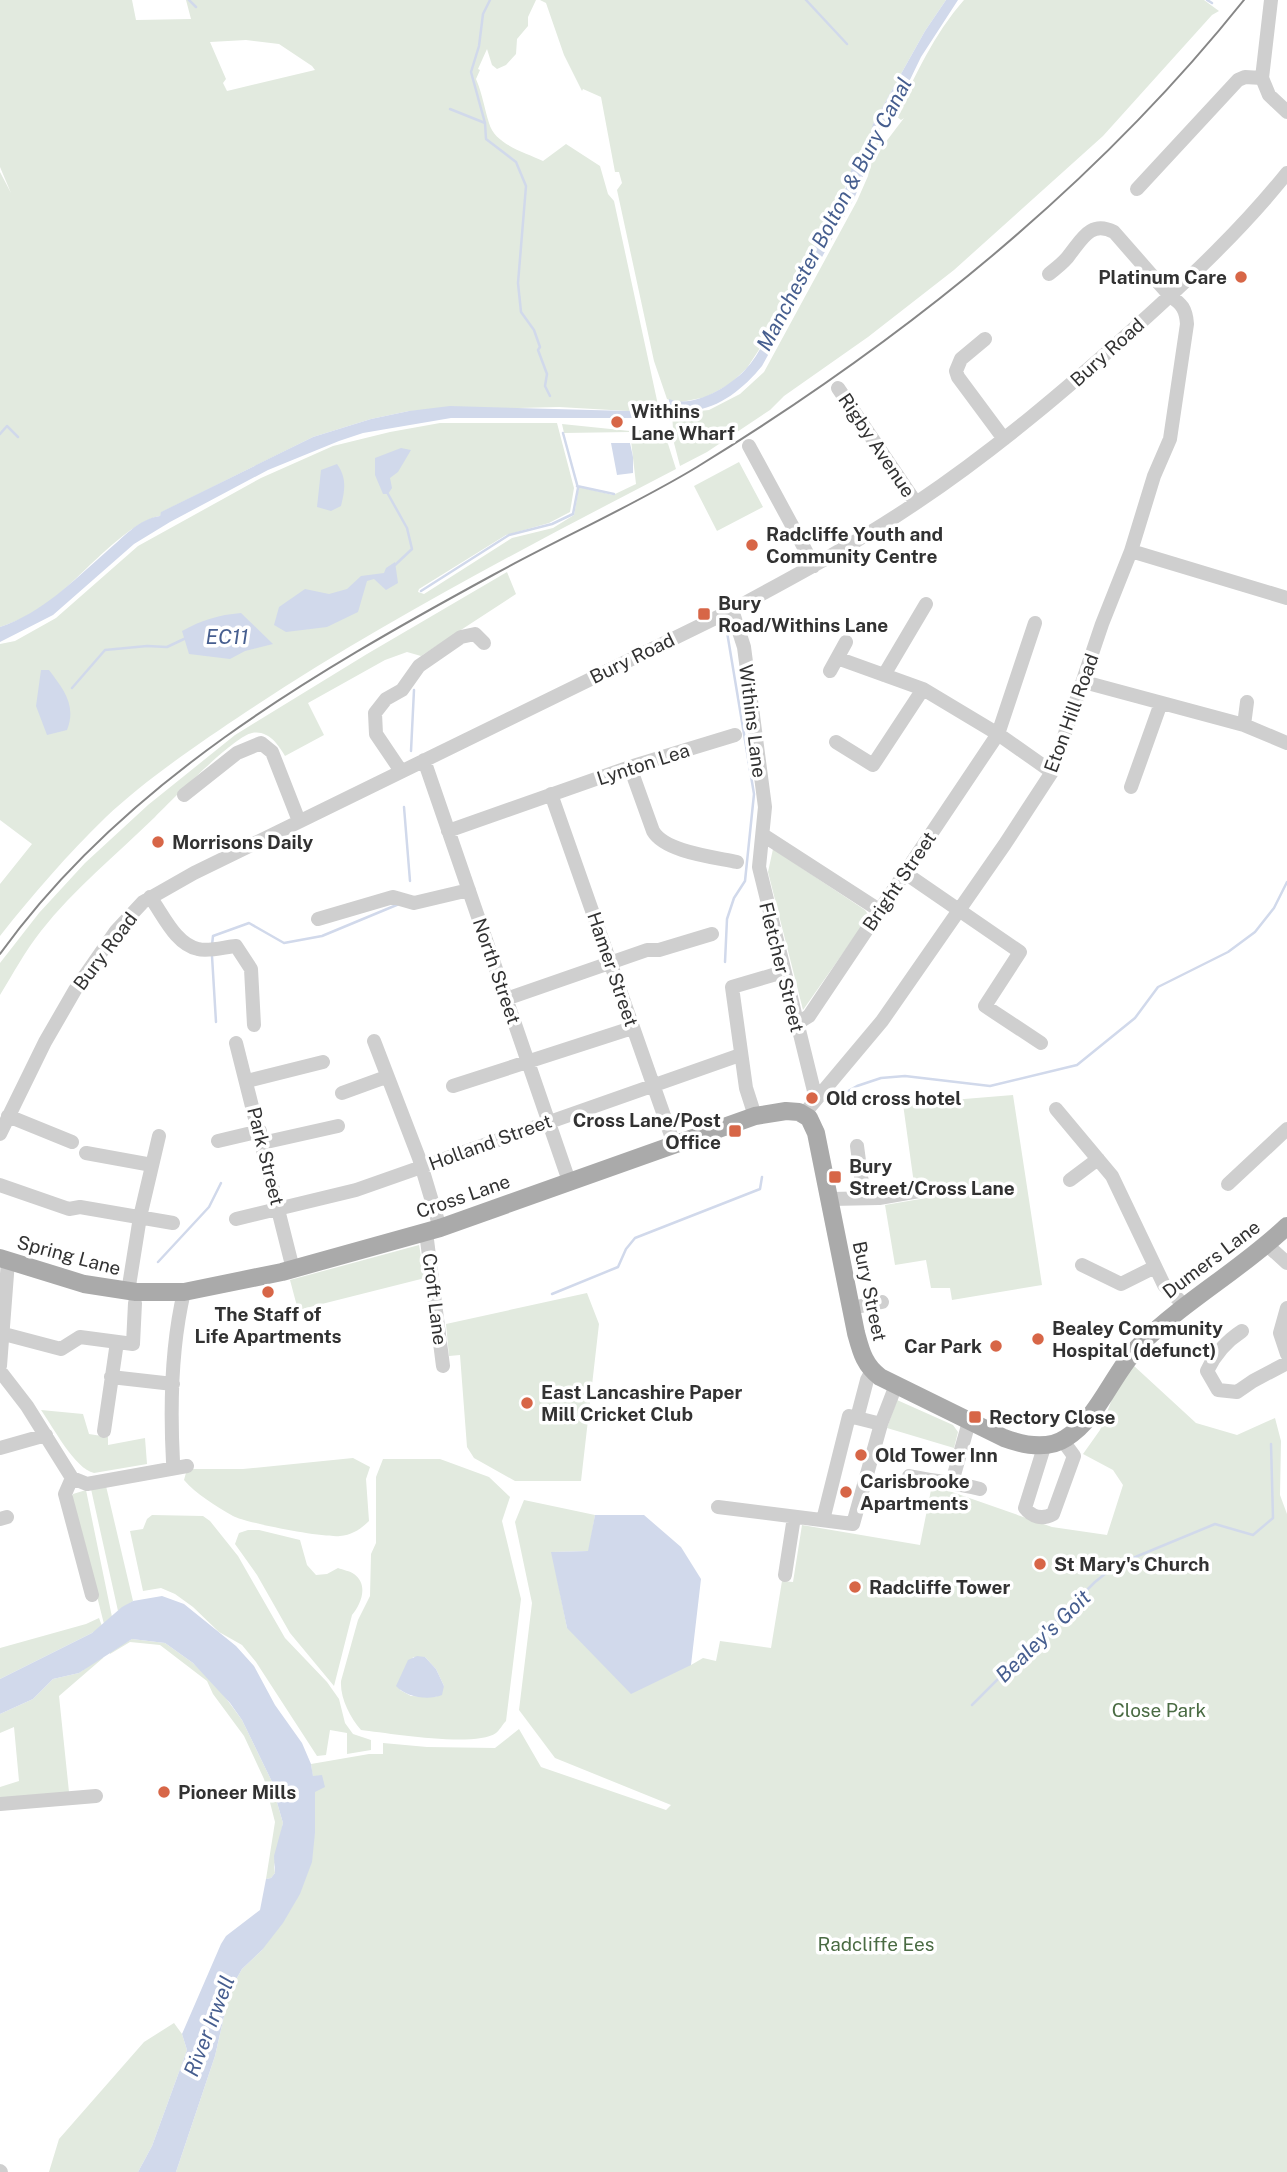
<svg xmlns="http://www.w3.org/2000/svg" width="1287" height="2172" font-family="'Public Sans',sans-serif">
<rect width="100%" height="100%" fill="#fff"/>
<path fill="#e2eadf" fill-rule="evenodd" d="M 0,0 L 132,0 L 136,20 L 191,19 L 186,0 L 536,0 L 528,17 L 528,26 L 517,39 L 516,54 L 506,65 L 497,69 L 492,65 L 487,49 L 478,69 L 480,70 L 476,79 C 483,96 484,107 489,123 C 495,145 525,152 543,161 L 566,144 L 600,166 L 608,194 L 614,201 L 658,405 L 628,411 L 559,407 L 409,411 L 371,419 L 313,437 L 162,512 L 160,516 C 128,521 80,578 53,599 C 37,611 19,621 0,627 L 0,172 L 11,193 L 0,167 ZM 246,40 L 279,44 L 312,66 L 315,70 L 227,91 L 223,83 L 226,79 L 210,42 Z
M 540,0 L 946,0 L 925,31 L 873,124 L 874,127 L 827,225 L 784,297 L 766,339 L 747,368 L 730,384 L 706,397 L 676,403 L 667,399 L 654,361 L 617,190 L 622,183 L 619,172 L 615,172 L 601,97 L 583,89 L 582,91 L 564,55 L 546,3 Z
M 964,0 L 1204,0 L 1219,11 L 1212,15 L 1103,136 L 954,270 L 868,337 L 784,396 L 770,410 L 707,452 L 680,466 L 674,443 L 672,414 L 709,410 L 740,394 L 764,372 L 857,201 L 868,176 L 875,145 L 877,140 L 885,143 L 904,118 L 901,120 L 896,116 C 915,76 934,34 964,0 Z
M 440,423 L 557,423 L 574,488 L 570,512 L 549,523 L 506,535 L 419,589 L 418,592 L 424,594 L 512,538 L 553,528 L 574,515 L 579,487 L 613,495 L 636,484 L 630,432 L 564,433 L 562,424 L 630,431 L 663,428 L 676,469 C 530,545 383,621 246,712 C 201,742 145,780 106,817 C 68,854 33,894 0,936 L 0,884 L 32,844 L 0,820 L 0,644 L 15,641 L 56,618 L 138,546 L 261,478 L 333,446 L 390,432 Z
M 739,462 L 763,507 L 717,531 L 694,486 Z
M 507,572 L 516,594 L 421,656 L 407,652 L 385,660 L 308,703 L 324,735 L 285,756 C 278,744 268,730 252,733 C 234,736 171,801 155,817 C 116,855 74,889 41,931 C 25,951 13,974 0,995 L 0,963 L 39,913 L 85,863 L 148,805 L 235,735 L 367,654 Z
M 773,849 L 865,910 L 869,916 L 803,1010 L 768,872 Z
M 1013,1095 L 1042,1285 L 952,1300 L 950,1288 L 931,1288 L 926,1260 L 895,1265 L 885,1205 L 932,1197 L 930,1182 L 914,1184 L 903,1104 Z
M 419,1245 L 425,1278 L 298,1310 L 290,1280 Z
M 587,1293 L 599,1324 L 581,1481 L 515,1481 L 474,1458 L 467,1447 L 460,1355 L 449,1356 L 446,1324 Z
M 1133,1365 L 1196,1423 L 1237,1435 L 1275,1418 L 1281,1441 L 1280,1495 L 1287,1514 L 1287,2172 L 176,2172 L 215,2056 L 230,1990 L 242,1969 L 262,1950 L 315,1833 L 315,1792 L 311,1764 L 369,1754 L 383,1754 L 383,1743 L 427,1747 L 495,1748 L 519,1729 L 541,1767 L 666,1810 L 671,1805 L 555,1758 L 519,1710 L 532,1603 L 515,1522 L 524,1500 L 595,1515 L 589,1551 L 552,1552 L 567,1628 L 691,1665 L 703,1658 L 716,1661 L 720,1641 L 771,1648 L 782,1581 L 793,1582 L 802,1525 L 920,1545 L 932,1485 L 1052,1527 L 1107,1535 L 1123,1485 L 1113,1470 L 1083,1454 L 1100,1430 L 1118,1384 Z
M 897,1400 L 953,1425 L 958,1432 L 954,1448 L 887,1428 Z
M 41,1410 L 83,1414 L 89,1434 L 108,1437 L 108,1445 L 145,1438 L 147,1464 L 94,1473 C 75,1469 53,1427 41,1410 Z
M 353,1458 L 370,1467 L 366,1479 L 369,1521 C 361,1529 352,1535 340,1536 C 324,1538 246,1523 233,1516 C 216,1506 196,1494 184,1480 L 187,1469 L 243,1469 Z
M 383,1459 L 440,1459 L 489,1477 L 510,1497 L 502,1521 L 521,1599 L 506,1721 C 503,1724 499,1731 496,1733 C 475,1748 388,1733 361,1730 C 350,1717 340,1698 341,1681 L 358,1620 L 370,1596 L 371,1554 L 376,1543 L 376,1477 ZM 413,1657 L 425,1657 L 436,1669 L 444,1686 L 436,1697 L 411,1696 L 400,1690 Z
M 106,1486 L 133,1601 L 118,1611 L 91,1489 Z
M 86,1490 L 112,1617 L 104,1624 L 72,1497 L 73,1494 Z
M 152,1515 L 203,1516 L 210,1521 L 238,1556 L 285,1638 L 327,1682 L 339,1699 L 345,1723 L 353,1734 L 371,1740 L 371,1750 L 347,1754 L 347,1733 L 330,1730 L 326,1755 L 317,1756 L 256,1662 L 242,1645 L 219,1632 L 193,1607 L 175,1594 L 161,1588 L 143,1591 L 130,1531 L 143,1529 L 147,1519 Z
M 248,1530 L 259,1530 L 300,1540 L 307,1565 L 316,1575 L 327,1574 L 338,1568 C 343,1570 350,1571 354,1574 C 369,1585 361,1604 352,1615 L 334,1686 L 290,1633 L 257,1575 L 235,1544 L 239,1533 Z
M 99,1618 L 102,1626 L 92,1633 L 0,1679 L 0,1648 L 86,1624 Z
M 132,1639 L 165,1643 L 193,1663 L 217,1686 L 242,1720 L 276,1790 L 276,1799 L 283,1823 L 274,1867 L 275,1873 L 271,1878 L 266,1879 L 275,1822 L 264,1779 L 244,1736 L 213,1694 L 207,1681 L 160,1645 L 130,1642 L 110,1654 L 110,1651 Z
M 104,1655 L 103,1658 L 59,1696 L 69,1792 L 0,1798 L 0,1787 L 19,1781 L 14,1727 L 0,1733 L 0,1714 L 33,1699 L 53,1679 L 79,1673 Z
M 174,2023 L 182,2034 L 187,2050 L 152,2146 L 138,2172 L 49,2172 L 59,2139 L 144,2042 Z"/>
<path fill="#d1d9eb" d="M 946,0 L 958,0 L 921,57 L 892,117 L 875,134 L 871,132 L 873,124 L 925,31 Z
M 868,137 L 873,139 L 864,174 L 854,199 L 762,366 C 744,388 720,408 691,411 C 683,412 676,410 668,410 L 669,399 C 692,409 729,387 745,370 C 765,349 772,320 785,295 C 801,266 854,191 852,161 L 862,151 Z
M 654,405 L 660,406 L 662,411 L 638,418 L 451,418 L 363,433 L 339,441 L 268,470 L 170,522 L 134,544 L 53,615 L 0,642 L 0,627 C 42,613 73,581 106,552 C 123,538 138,519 160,516 L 161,512 L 313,437 L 371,419 L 409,411 L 450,406 L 628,411 Z
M 611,443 L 630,443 L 633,457 L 633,473 L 617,475 Z
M 401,448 L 411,450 L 398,472 L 390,478 L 392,488 L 388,494 L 383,494 L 375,475 L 375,458 Z
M 337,464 C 347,478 345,490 341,506 L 331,511 L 317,507 L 321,470 Z
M 395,562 L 398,583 L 386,590 L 374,579 L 367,581 L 358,612 L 327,627 L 286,632 L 274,625 L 279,607 L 305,589 L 329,594 L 347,589 L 361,576 L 384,573 L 386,568 Z
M 241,613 L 273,644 L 245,651 L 230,659 L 189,654 L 182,631 C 202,620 218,615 241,613 Z
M 41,670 L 49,670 C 63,689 77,705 67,730 L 47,735 L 36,706 Z
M 595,1515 L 644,1515 L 681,1547 L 701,1579 L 691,1665 L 631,1694 L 567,1628 L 551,1552 L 588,1551 Z
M 162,1596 L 184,1604 L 236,1646 L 254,1666 L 275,1705 L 302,1743 L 311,1764 L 313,1776 L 322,1775 L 325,1787 L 315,1792 L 315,1833 L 312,1862 L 300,1894 L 283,1923 L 262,1950 L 242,1969 L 230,1990 L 215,2056 L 176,2172 L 138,2172 L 152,2146 L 187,2050 L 182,2034 L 221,1944 L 226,1936 L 260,1910 L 266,1879 L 271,1878 L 275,1873 L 274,1856 L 283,1823 L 276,1799 L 276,1790 L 242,1720 L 230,1703 L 193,1663 L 165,1643 L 132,1639 L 79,1673 L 53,1679 L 33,1699 L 0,1714 L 0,1679 L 92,1633 L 122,1607 L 133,1601 Z
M 417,1656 L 425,1657 L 436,1669 L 444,1686 L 442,1695 C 428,1701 406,1697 396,1686 L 408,1660 Z"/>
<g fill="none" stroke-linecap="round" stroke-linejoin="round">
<path stroke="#d1d9eb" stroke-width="2.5" d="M 189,0 L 196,7
M 490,0 L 483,14 L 479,46 L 471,72 L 485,123 L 486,139 L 516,162 L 526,186 L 518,283 L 521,312 L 534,330 L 540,347 L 538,350 L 547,374 L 545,386 L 550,396
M 806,0 L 847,44
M 1207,0 L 1212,3
M 450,109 L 485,123
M 0,434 L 7,426 L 18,437
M 577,486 L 614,494
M 388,494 L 407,528 L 412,549 L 395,565
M 421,591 L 509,535 L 552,524 L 573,514 L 578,488 L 563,433
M 72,688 L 105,650 L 147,646 L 167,647 L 184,639
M 411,751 L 414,690
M 404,807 L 410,881
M 212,945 L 213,936 L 249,923 L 284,943 L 322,936 L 399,904
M 212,956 L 216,1022
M 725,962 L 727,919 L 734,898 L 745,881 L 754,794 L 727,632
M 841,1095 L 857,1086 L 881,1078 L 905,1076 L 990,1086 L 1077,1065 L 1135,1018 L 1158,987 L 1228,952 L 1255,932 L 1274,908 L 1287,882
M 158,1262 L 209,1207 L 221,1183
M 552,1294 L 618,1267 L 626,1249 L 635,1238 L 760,1189 L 762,1177
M 972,1705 L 1095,1582 L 1116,1565 L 1215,1524 L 1253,1535 L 1273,1518 L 1271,1444"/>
<path stroke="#cfcfcf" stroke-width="14" d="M 1271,0 L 1262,78 L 1269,95 L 1287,112
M 1137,189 L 1238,80 L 1245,77 L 1262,78
M 985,339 L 961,359 L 956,371 L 958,377 L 1004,439
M 838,388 L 916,503
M 749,446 L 814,566
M 1131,551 L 1287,598
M 732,610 L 744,647 L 765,807 L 759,867 L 814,1091 L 818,1096
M 837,658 L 923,689 L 998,734 L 1052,772
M 830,671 L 846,642
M 884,675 L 926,604
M 1084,682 L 1244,725 L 1287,743
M 1244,725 L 1247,702
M 836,742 L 873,765 L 923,689
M 424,760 L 569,1181
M 630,767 L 653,831 C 665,852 714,857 737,862
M 401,771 L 376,734 L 375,713 L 386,699 L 402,690 L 419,666 L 461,637 L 475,634 L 484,643
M 1131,787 L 1161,703
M 551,794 L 674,1144
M 184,795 L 237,753 L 261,743 L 272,752 L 299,821
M 448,831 L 630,767 L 735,735
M 763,835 L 879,910
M 905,873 L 1020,952 L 985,1006 L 1041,1043
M 150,897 C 163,914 175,944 198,949 C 208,952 225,947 236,946 L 251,969 L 254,1025
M 318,919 L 393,897 L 414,903 L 469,890
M 506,999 L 647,950 L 659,950 L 712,934
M 796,1024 L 809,1016 L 998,734 L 1035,623
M 374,1041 L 419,1158 L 440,1228
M 236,1043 L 293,1269
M 247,1081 L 323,1062
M 453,1086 L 632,1028
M 342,1093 L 386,1077
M 1056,1109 L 1112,1176 L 1164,1285 L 1184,1305
M 804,1114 L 882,1021 L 1005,844 L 1052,772 L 1102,624 L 1131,551 L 1154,476 L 1170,439 L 1187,324 C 1186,309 1182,304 1170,296 L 1114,232 C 1091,220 1082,239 1070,254 C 1065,262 1056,268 1049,274
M 8,1116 L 72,1142
M 755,1116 L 746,1088 L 732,987 L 783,972
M 0,1134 L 45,1042 L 75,990 L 116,931 L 143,902 L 194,873 L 732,610 C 795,576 857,543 916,503 C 995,450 1068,388 1139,324 C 1191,277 1243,228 1287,173
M 218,1141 L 260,1131
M 262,1143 L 338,1126
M 857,1146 L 864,1198
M 86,1153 L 152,1165
M 1070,1180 L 1098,1159
M 1228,1184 L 1287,1129
M 0,1185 L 69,1209 L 80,1207 L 173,1223
M 831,1199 L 879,1198 L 925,1190
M 236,1219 L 356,1190 L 740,1055
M 426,1232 L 443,1366
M 1267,1245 L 1287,1263
M 1082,1265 L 1121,1284 L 1155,1267
M 128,1292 L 140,1217 L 159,1136
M 851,1308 L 882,1302
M 1287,1308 L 1280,1333 L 1287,1354
M 1242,1331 C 1225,1342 1215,1354 1207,1371 L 1218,1390 L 1237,1392 L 1253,1381 L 1287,1363
M 4,1334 L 61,1349 L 80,1337 L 133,1344 L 135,1303
M 0,1366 L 8,1261
M 0,1371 L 27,1406 L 72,1478 L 65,1494 L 92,1595
M 111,1377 L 173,1384
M 857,1418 L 867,1380 L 872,1371
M 104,1431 L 117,1342
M 1045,1444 L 1025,1508 C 1032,1517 1042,1520 1053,1514 L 1074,1456 L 1063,1441
M 0,1448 L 46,1435
M 173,1462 C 170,1406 171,1347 184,1292
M 909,1476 C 933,1481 956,1483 980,1489
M 72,1478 L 87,1484 L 187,1466
M 952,1482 L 969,1422
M 718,1507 L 853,1524 L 881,1424 L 896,1385
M 0,1519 L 7,1517
M 823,1520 L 849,1416 L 881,1424
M 785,1575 L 794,1517
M 0,1804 L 96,1796
M 0,2171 L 1,2172"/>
<path stroke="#aaa" stroke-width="18" d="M 0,1258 L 84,1284 L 136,1292 L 184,1292 L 282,1272 L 440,1228 L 755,1116 L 786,1111 L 799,1112 L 809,1118 L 816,1133 L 856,1333 C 861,1351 864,1365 880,1377 L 1004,1438 C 1023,1445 1048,1450 1066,1438 C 1100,1417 1113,1371 1142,1343 C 1187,1299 1242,1269 1287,1226"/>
<path stroke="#878787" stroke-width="2" d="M 0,954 C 123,783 311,674 493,575 C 560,538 631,507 697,467 C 902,341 1093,189 1244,0"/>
</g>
<g fill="#d76647" stroke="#fff" stroke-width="2.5">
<circle cx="1241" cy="277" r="7"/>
<circle cx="617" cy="422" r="7"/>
<circle cx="752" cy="545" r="7"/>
<rect x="697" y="607" width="14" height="14" rx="3.5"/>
<circle cx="158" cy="842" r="7"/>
<circle cx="812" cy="1098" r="7"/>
<rect x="728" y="1124" width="14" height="14" rx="3.5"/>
<rect x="828" y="1170" width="14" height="14" rx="3.5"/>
<circle cx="268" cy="1292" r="7"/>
<circle cx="1038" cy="1339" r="7"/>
<circle cx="996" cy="1346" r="7"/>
<circle cx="527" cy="1403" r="7"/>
<rect x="968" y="1410" width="14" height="14" rx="3.5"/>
<circle cx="861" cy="1455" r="7"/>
<circle cx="846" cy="1492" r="7"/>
<circle cx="1040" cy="1564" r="7"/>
<circle cx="855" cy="1587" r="7"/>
<circle cx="164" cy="1792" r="7"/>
</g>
<g text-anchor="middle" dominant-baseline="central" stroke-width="7" stroke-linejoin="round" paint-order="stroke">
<g font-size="19" font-weight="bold" fill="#323232" stroke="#fff" text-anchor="start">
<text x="1227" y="277" text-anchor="end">Platinum Care</text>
<text x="631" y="411">Withins<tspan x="631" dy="22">Lane Wharf</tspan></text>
<text x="766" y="534">Radcliffe Youth and<tspan x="766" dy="22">Community Centre</tspan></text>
<text x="718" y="603">Bury<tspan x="718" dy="22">Road/Withins Lane</tspan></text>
<text x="172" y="842">Morrisons Daily</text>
<text x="826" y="1098">Old cross hotel</text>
<text x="721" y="1120" text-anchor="end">Cross Lane/Post<tspan x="721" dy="22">Office</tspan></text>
<text x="849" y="1166">Bury<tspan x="849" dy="22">Street/Cross Lane</tspan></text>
<text x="268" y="1314" text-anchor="middle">The Staff of<tspan x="268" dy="22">Life Apartments</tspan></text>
<text x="1052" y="1328">Bealey Community<tspan x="1052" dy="22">Hospital (defunct)</tspan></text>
<text x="982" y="1346" text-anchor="end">Car Park</text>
<text x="541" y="1392">East Lancashire Paper<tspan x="541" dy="22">Mill Cricket Club</tspan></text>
<text x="989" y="1417">Rectory Close</text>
<text x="875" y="1455">Old Tower Inn</text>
<text x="860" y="1481">Carisbrooke<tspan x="860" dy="22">Apartments</tspan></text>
<text x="1054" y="1564">St Mary's Church</text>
<text x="869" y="1587">Radcliffe Tower</text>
<text x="178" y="1792">Pioneer Mills</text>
</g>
<g font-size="19" fill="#323232" stroke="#fff">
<text transform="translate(1107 352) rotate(-42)">Bury Road</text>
<text transform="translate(877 445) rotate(56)">Rigby Avenue</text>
<text transform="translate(632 658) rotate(-26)">Bury Road</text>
<text transform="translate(1071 713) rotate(-70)">Eton Hill Road</text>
<text transform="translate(753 721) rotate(83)">Withins Lane</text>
<text transform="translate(643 764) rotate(-18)">Lynton Lea</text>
<text transform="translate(899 881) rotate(-56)">Bright Street</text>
<text transform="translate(105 951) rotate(-53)">Bury Road</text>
<text transform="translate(782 967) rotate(76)">Fletcher Street</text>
<text transform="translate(613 969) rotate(71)">Hamer Street</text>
<text transform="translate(497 971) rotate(71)">North Street</text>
<text transform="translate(490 1142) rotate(-20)">Holland Street</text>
<text transform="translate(266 1156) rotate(76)">Park Street</text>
<text transform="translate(463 1196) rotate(-19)">Cross Lane</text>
<text transform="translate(69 1255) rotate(15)">Spring Lane</text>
<text transform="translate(1211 1259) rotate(-37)">Dumers Lane</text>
<text transform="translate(870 1291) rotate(78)">Bury Street</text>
<text transform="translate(435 1299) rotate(83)">Croft Lane</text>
</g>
<g font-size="19" fill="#4a6b43" stroke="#fff">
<text x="1159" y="1710">Close Park</text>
<text x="876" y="1944">Radcliffe Ees</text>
</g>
<g font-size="21" font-style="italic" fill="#465e8f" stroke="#fff">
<text transform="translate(834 214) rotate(-62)">Manchester Bolton &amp; Bury Canal</text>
<text x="227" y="636">EC11</text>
<text transform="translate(1043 1636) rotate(-44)">Bealey's Goit</text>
<text transform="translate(209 2026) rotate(-69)">River Irwell</text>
</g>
</g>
</svg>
